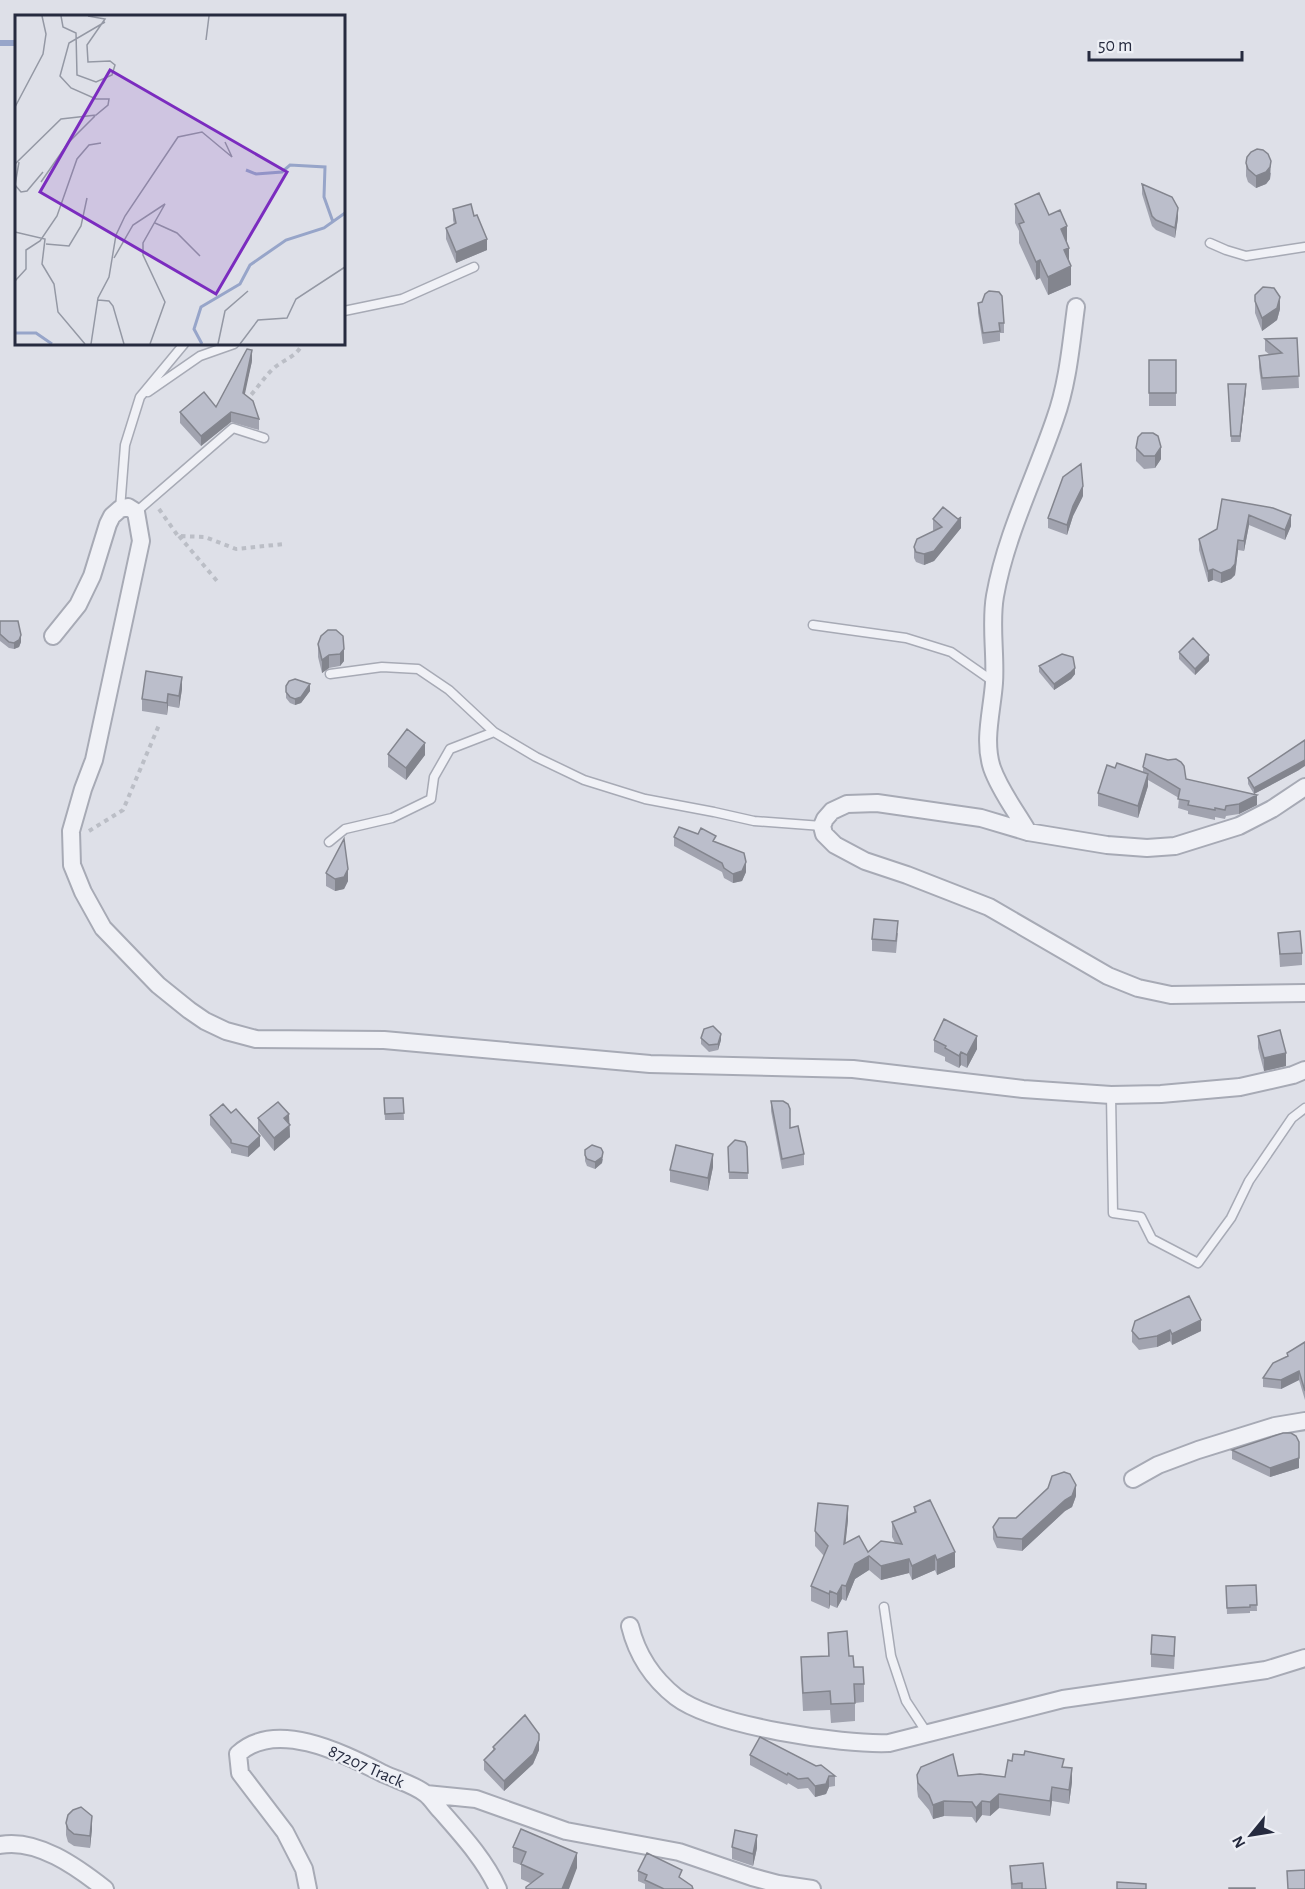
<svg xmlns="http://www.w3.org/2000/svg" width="1305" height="1889" font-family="'Alegreya Sans',sans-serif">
<rect width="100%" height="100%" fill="#dee0e8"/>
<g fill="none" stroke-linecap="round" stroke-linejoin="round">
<path stroke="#97a5c9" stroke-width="6" d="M 0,43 L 16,43"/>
<g stroke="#a7aab5" stroke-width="11">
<path id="service" d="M 1210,243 L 1226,250 L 1246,256 L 1305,247
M 344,311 L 402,299 L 474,267
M 148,392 L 200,356 L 234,344
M 120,509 L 125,445 L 140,397 L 184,344
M 136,512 L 233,428 L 264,438
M 813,625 L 906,638 L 951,652 L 994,682
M 330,674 L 382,667 L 418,669 L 449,690 L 494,732
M 329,842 L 345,829 L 392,818 L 431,799 L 434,777 L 450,749 L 494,732 L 536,757 L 584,780 L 645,799 L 714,812 L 754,821 L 822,826
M 1111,1095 L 1113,1213 L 1141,1217 L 1152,1239 L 1198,1263 L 1231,1218 L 1249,1181 L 1292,1118 L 1305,1108
M 884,1607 L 891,1656 L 906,1701 L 927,1733"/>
</g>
<g stroke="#a7aab5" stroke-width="20">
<path id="minor" d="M 53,636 L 78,605 L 92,576 L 108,524 L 112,516 L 120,509 L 128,507 L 136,512 L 141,541 L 94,760 L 83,789 L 71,831 L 72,865 L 83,892 L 103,928 L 158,985 L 189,1010 L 205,1021 L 226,1031 L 256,1039 L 384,1040 L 650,1064 L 853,1069 L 1023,1089 L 1111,1095 L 1161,1094 L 1240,1087 L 1293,1075 L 1305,1070
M 1305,787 L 1272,809 L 1239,826 L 1175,846 L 1147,848 L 1107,845 L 1028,832 L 981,818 L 877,803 L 847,804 L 832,811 L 825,819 L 822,826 L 824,834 L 835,845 L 865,861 L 907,875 L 989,907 L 1108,976 L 1138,988 L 1171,995 L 1305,993
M 1028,832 C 1016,811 1000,791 992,768 C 983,741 992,711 994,683 C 996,654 990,624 995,596 C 1006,534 1035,478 1055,419 C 1068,383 1071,344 1076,307
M 1133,1479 L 1158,1465 L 1198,1450 L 1275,1426 L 1305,1421
M 630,1626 C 637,1655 652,1678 676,1697 C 714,1726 842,1745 889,1743 L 1063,1699 L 1266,1670 L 1305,1658
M 426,1794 L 476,1799 L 566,1831 L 679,1852 L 752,1877 L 778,1884 L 812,1889
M 0,1845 C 37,1838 77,1867 105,1889
M 308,1889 L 304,1869 L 285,1832 L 240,1773 L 238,1754 C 277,1718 346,1755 384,1774 C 397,1780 415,1785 426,1794 C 432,1799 436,1806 441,1811 C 462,1835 485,1860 498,1889"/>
</g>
<path stroke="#bbbec6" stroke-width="4" stroke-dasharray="4.5 4.5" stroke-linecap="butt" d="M 245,401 C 256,391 263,378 274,368 C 284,359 297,357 302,344
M 159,509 L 178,536 L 205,537 L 236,549 L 284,544
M 179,536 L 217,581
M 89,831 L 123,810 L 159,725"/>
<use href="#service" stroke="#f0f1f6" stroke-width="8"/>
<use href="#minor" stroke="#f0f1f6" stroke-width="16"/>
</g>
<path fill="#a1a3af" d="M 1246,163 L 1271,173 L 1270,179 L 1266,184 L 1256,188 L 1248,182 L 1246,176 Z
M 1142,184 L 1178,218 L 1175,238 L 1156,230 L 1152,226 L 1142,194 Z
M 1015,204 L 1049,215 L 1067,241 L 1071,285 L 1048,295 L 1040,278 L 1036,280 L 1019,243 L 1019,231 L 1015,223 Z
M 453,209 L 474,216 L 487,250 L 456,263 L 446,239 L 446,228 L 454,224 L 453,220 Z
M 1255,301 L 1280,309 L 1277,320 L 1262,331 L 1255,313 Z
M 978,303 L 1004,323 L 1004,333 L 1000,333 L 1000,341 L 983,344 L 978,313 Z
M 1297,338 L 1299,388 L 1262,390 L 1259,368 L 1259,356 L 1270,355 L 1265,351 L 1265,339 Z
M 1149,360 L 1176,360 L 1176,406 L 1149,406 Z
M 252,361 L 244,394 L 259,419 L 259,430 L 231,422 L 201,446 L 180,423 L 180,412 L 216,407 Z
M 1228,384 L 1246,390 L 1240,442 L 1231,442 Z
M 1136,448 L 1161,459 L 1155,468 L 1144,469 L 1136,461 Z
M 1083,496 L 1073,516 L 1067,535 L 1048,528 L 1048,518 Z
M 1222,499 L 1291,526 L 1285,540 L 1249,525 L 1244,551 L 1238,550 L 1235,575 L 1231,579 L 1221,583 L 1213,580 L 1208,582 L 1199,550 L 1199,539 L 1217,529 Z
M 933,519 L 961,528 L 934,561 L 924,565 L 916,562 L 914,558 L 914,547 L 934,531 L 933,530 Z
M 0,621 L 21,642 L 19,647 L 14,649 L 9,648 L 0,641 Z
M 318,644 L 344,649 L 344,661 L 340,666 L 329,668 L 322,673 L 318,657 Z
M 1179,652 L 1209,661 L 1195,675 L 1179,659 Z
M 1039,666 L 1075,674 L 1071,679 L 1054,690 L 1039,672 Z
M 286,686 L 310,691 L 301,703 L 295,705 L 290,703 L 286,698 Z
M 182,689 L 179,708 L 168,706 L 167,715 L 142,711 L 142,699 Z
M 388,754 L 425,755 L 406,780 L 388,767 Z
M 1143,767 L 1186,779 L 1257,805 L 1239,814 L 1226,816 L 1225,819 L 1215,817 L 1215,820 L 1188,814 L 1188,811 L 1178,808 L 1179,798 L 1148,780 L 1148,786 L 1138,818 L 1098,806 L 1098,793 L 1115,768 L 1143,772 Z
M 1299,770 L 1254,794 L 1248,784 L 1248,778 Z
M 674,837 L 716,842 L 746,872 L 742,881 L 733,883 L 724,878 L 722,872 L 674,846 Z
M 326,873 L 348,881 L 344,889 L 335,891 L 326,886 Z
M 898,933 L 896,953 L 872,951 L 872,939 Z
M 1278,933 L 1302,953 L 1302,965 L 1280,967 Z
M 1258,1036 L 1286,1066 L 1264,1071 L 1258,1048 Z
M 701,1038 L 721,1040 L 718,1050 L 709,1052 L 701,1044 Z
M 934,1040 L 977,1049 L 967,1068 L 961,1065 L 959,1068 L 945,1061 L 945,1057 L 934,1052 Z
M 384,1098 L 403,1098 L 404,1120 L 385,1120 Z
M 771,1101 L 790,1128 L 804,1154 L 804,1165 L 782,1169 L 771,1111 Z
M 210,1115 L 260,1146 L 248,1157 L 231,1153 L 231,1150 L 210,1125 Z
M 258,1118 L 289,1123 L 290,1137 L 274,1151 L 258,1131 Z
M 728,1147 L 747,1147 L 748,1179 L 729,1179 Z
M 585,1150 L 603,1159 L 602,1163 L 595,1169 L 587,1166 L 585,1161 Z
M 713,1167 L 708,1191 L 670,1182 L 670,1170 Z
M 1132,1331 L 1201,1331 L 1172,1345 L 1170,1341 L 1157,1347 L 1139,1350 L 1132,1342 Z
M 1305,1342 L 1305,1400 L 1299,1380 L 1281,1389 L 1263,1387 L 1263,1378 L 1287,1357 L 1287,1353 Z
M 1232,1450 L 1299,1468 L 1270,1477 L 1232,1459 Z
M 1076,1496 L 1072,1507 L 1065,1511 L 1022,1551 L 997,1548 L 993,1539 L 993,1527 Z
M 914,1507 L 955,1567 L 937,1575 L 935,1570 L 912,1580 L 909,1573 L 881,1580 L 869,1570 L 855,1579 L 846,1601 L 842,1599 L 837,1608 L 830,1605 L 829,1609 L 811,1601 L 811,1586 L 824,1556 L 815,1546 L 815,1531 L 848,1520 L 845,1543 L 868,1552 L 895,1543 L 892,1537 L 892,1522 L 914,1513 Z
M 1256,1585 L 1257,1611 L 1250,1611 L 1250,1613 L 1227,1614 L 1226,1586 Z
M 828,1633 L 849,1656 L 854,1667 L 864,1684 L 864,1702 L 855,1703 L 855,1721 L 831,1723 L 830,1710 L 803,1711 L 801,1675 L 801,1657 L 828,1656 Z
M 1175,1649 L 1174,1669 L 1151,1667 L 1151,1654 Z
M 493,1747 L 539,1750 L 533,1764 L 504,1791 L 484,1770 L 484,1760 L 493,1750 Z
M 750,1755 L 835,1776 L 835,1786 L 829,1787 L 826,1794 L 815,1797 L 808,1788 L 798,1789 L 788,1783 L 787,1785 L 750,1765 Z
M 1064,1767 L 1072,1782 L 1069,1804 L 1052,1801 L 1050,1816 L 999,1808 L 990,1816 L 982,1815 L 976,1823 L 972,1817 L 944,1816 L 933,1819 L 929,1810 L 918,1797 L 917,1789 L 917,1775 L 1005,1777 Z
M 66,1823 L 92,1829 L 90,1848 L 74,1846 L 68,1842 L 66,1835 Z
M 513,1847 L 577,1868 L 530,1883 L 521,1879 L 521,1865 L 513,1862 Z
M 732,1847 L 757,1848 L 753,1866 L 732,1859 Z
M 1010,1866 L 1046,1889 L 1011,1889 Z
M 638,1871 L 682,1879 L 693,1889 L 645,1889 L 645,1884 L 638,1881 Z"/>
<path fill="#83858e" d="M 1271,161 L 1270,179 L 1266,184 L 1256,188 L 1256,176 Z
M 1178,208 L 1178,218 L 1175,238 L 1175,228 Z
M 1067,226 L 1067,244 L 1061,229 Z
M 487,239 L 487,250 L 456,263 L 456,252 Z
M 1069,248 L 1069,266 L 1064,250 Z
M 1040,260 L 1040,278 L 1036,280 L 1036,262 Z
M 1071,266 L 1071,285 L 1048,295 L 1048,277 Z
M 1280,297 L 1280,309 L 1277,320 L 1262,331 L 1262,318 Z
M 252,350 L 252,361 L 243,403 L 243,393 Z
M 1246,384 L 1246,390 L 1240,442 L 1240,436 Z
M 231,412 L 231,422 L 201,446 L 201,436 Z
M 1161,447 L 1161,459 L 1155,468 L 1155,456 Z
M 1083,486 L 1083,496 L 1073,516 L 1067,535 L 1067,525 L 1073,506 Z
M 1249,515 L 1249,525 L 1244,551 L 1244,541 Z
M 1291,515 L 1291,526 L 1285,540 L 1285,530 Z
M 961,517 L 961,528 L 934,561 L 924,565 L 924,554 Z
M 1238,540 L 1238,550 L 1235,575 L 1231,579 L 1221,583 L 1221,573 Z
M 1213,569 L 1213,580 L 1208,582 L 1208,571 Z
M 21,635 L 21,642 L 19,647 L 14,649 L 14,643 Z
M 344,649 L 344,661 L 340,666 L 340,654 Z
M 329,655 L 329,668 L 322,673 L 322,660 Z
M 1209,655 L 1209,661 L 1195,675 L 1195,669 Z
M 1075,668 L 1075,674 L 1071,679 L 1054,690 L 1054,684 Z
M 182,677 L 182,689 L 179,708 L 179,696 Z
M 310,684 L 310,691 L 301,703 L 295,705 L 295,699 Z
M 168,694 L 168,706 L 167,715 L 167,703 Z
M 425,743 L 425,755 L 406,780 L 406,768 Z
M 1305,760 L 1305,766 L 1299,770 L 1254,794 L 1254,788 Z
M 1148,774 L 1148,786 L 1138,818 L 1138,806 Z
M 1257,795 L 1257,805 L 1239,814 L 1239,804 Z
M 746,862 L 746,872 L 742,881 L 733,883 L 733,874 Z
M 348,869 L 348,881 L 344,889 L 335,891 L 335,879 Z
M 721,1034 L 721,1040 L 718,1050 L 718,1044 Z
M 977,1036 L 977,1049 L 967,1068 L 967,1055 Z
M 961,1052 L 961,1065 L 959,1068 L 959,1056 Z
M 1286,1053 L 1286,1066 L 1264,1071 L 1264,1058 Z
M 289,1114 L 290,1137 L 274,1151 L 274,1138 L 284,1118 Z
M 260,1136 L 260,1146 L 248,1157 L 248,1147 Z
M 603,1152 L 602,1163 L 595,1169 L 595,1162 Z
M 713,1154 L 713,1167 L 708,1191 L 708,1178 Z
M 1201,1320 L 1201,1331 L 1172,1345 L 1172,1334 Z
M 1170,1330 L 1170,1341 L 1157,1347 L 1157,1336 Z
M 1299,1371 L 1299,1380 L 1281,1389 L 1281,1380 Z
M 1299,1458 L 1299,1468 L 1270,1477 L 1270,1468 Z
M 1076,1485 L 1076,1496 L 1072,1507 L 1065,1511 L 1022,1551 L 1022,1539 Z
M 848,1506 L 848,1520 L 844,1558 L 844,1544 Z
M 955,1552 L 955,1567 L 937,1575 L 937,1560 Z
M 935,1555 L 935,1570 L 912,1580 L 912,1566 Z
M 869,1556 L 869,1570 L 855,1579 L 846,1601 L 846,1586 L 855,1564 Z
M 909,1559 L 909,1573 L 881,1580 L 881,1566 Z
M 842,1585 L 842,1599 L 837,1608 L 837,1594 Z
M 830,1591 L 830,1605 L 829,1609 L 829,1594 Z
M 539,1740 L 539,1750 L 533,1764 L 504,1791 L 504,1781 Z
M 1072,1768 L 1072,1782 L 1069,1804 L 1069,1790 Z
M 829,1776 L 829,1787 L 826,1794 L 815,1797 L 815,1786 Z
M 1052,1787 L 1052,1801 L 1050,1816 L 1050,1801 Z
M 999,1794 L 999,1808 L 990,1816 L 990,1802 Z
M 944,1801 L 944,1816 L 933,1819 L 933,1805 Z
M 982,1801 L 982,1815 L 976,1823 L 976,1808 Z
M 92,1816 L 92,1829 L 90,1848 L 90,1836 Z
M 757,1835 L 757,1848 L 753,1866 L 753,1854 Z
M 577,1853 L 577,1868 L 569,1889 L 562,1889 Z"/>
<path fill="#bbbecb" stroke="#83858e" stroke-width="1.5" d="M 1257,149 L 1263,150 L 1268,154 L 1271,161 L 1270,167 L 1266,172 L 1256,176 L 1248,169 L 1246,163 L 1247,157 L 1251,152 Z
M 1142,184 L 1172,197 L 1178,208 L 1175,228 L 1156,220 L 1152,216 Z
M 1039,193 L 1049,215 L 1060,210 L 1067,226 L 1061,229 L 1069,248 L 1064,250 L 1071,266 L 1048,277 L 1040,260 L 1036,262 L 1019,224 L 1024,222 L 1015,204 Z
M 471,204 L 474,216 L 477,215 L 487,239 L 456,252 L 446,228 L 456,223 L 453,209 Z
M 1263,287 L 1274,288 L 1280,297 L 1277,308 L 1262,318 L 1255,301 L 1255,295 Z
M 989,291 L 999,292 L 1002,296 L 1004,323 L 999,323 L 1000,331 L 983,333 L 978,303 L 982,302 L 985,294 Z
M 1297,338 L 1299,376 L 1262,378 L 1259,356 L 1282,353 L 1265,339 Z
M 247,349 L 252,350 L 243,393 L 253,401 L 259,419 L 231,412 L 201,436 L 180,412 L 204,392 L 216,407 Z
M 1149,360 L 1176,360 L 1176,393 L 1149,393 Z
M 1228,384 L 1246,384 L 1240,436 L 1231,436 Z
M 1142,433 L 1153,433 L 1158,436 L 1161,447 L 1155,456 L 1144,456 L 1136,448 L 1138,437 Z
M 1081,464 L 1083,486 L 1073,506 L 1067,525 L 1048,518 L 1063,477 Z
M 1222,499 L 1273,508 L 1291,515 L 1285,530 L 1249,515 L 1244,541 L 1238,540 L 1235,564 L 1231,569 L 1221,573 L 1213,569 L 1208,571 L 1199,539 L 1217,529 Z
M 943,507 L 958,519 L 961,517 L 934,551 L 924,554 L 916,552 L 914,547 L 917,539 L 942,527 L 933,519 Z
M 0,621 L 18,621 L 21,635 L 19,640 L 14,643 L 9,642 L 0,634 Z
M 328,630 L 336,630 L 343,636 L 344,649 L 340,654 L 329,655 L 322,660 L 318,644 L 321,636 Z
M 1193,638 L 1209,655 L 1195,669 L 1179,652 Z
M 1062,654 L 1073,657 L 1075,668 L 1071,672 L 1054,684 L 1039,666 Z
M 146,671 L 182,677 L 179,696 L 168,694 L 167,703 L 142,699 Z
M 295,679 L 310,684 L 301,697 L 295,699 L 290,697 L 286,692 L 286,686 L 289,681 Z
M 407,729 L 425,743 L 406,768 L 388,754 Z
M 1305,740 L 1305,760 L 1254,788 L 1248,778 Z
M 1146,754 L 1168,760 L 1176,759 L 1181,762 L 1184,766 L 1186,779 L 1257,795 L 1239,804 L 1226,806 L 1225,810 L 1215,808 L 1215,810 L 1188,805 L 1189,801 L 1178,799 L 1180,789 L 1143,767 Z
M 1117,763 L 1148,774 L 1138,806 L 1098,793 L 1107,765 L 1115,768 Z
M 679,827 L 698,834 L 701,828 L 716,836 L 713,841 L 744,853 L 746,862 L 742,871 L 733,874 L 724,868 L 722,863 L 674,837 Z
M 344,839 L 348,869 L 344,877 L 335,879 L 326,873 Z
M 874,919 L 898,921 L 896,941 L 872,939 Z
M 1300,931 L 1302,953 L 1280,954 L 1278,933 Z
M 944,1019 L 977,1036 L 967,1055 L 961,1052 L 959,1056 L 945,1048 L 946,1046 L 934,1040 Z
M 713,1026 L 721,1034 L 718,1044 L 709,1045 L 701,1038 L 704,1029 Z
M 1280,1030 L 1286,1053 L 1264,1058 L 1258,1036 Z
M 384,1098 L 403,1098 L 404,1113 L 385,1114 Z
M 771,1101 L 783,1101 L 788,1104 L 790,1109 L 790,1128 L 798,1126 L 804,1154 L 782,1159 Z
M 278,1102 L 289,1114 L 284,1118 L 290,1125 L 274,1138 L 258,1118 Z
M 223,1104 L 231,1113 L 236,1109 L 260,1136 L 248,1147 L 231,1143 L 231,1140 L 210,1115 Z
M 735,1140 L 745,1142 L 747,1147 L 748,1173 L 729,1172 L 728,1147 Z
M 592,1145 L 601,1148 L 603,1152 L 602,1157 L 595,1162 L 587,1159 L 585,1155 L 585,1150 Z
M 676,1145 L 713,1154 L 708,1178 L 670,1170 Z
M 1189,1296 L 1201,1320 L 1172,1334 L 1170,1330 L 1157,1336 L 1139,1339 L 1132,1331 L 1135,1321 Z
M 1305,1342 L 1305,1391 L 1299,1371 L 1281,1380 L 1263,1378 L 1273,1363 L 1288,1356 L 1287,1353 Z
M 1283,1433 L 1291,1433 L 1296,1436 L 1299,1442 L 1299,1458 L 1270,1468 L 1232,1450 Z
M 1064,1472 L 1070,1474 L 1076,1485 L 1072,1496 L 1065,1500 L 1022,1539 L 997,1537 L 993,1527 L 999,1518 L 1016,1518 L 1048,1488 L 1052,1476 Z
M 930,1500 L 955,1552 L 937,1560 L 935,1555 L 912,1566 L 909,1559 L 881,1566 L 869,1556 L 855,1564 L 846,1586 L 842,1585 L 837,1594 L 830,1591 L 829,1594 L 811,1586 L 828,1546 L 815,1531 L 818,1503 L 848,1506 L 844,1544 L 859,1536 L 868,1552 L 881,1541 L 902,1544 L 892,1522 L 916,1512 L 914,1507 Z
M 1256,1585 L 1257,1605 L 1250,1605 L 1250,1607 L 1227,1608 L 1226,1586 Z
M 847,1631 L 849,1656 L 853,1656 L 854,1667 L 863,1667 L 864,1684 L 854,1684 L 855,1703 L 831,1704 L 830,1691 L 803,1693 L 801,1657 L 829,1656 L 828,1633 Z
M 1152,1635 L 1175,1637 L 1174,1656 L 1151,1654 Z
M 525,1715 L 539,1734 L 539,1740 L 533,1754 L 504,1781 L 484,1760 L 495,1749 L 493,1747 Z
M 760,1737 L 816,1766 L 821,1765 L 835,1776 L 829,1776 L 826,1784 L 815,1786 L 808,1778 L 798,1779 L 788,1773 L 787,1775 L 750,1755 Z
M 1025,1751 L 1064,1759 L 1062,1767 L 1072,1768 L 1069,1790 L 1052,1787 L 1050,1801 L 999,1794 L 990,1802 L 982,1801 L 976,1808 L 972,1802 L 944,1801 L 933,1805 L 929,1795 L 918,1783 L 917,1775 L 921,1767 L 953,1754 L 958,1776 L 980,1774 L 1005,1777 L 1008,1760 L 1012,1761 L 1013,1754 L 1024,1755 Z
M 81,1807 L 92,1816 L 90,1836 L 74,1834 L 68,1829 L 66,1823 L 68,1815 L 73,1810 Z
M 521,1829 L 577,1853 L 562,1889 L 526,1889 L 526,1887 L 543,1874 L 521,1864 L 526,1852 L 513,1847 Z
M 735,1830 L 757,1835 L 753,1854 L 732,1847 Z
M 647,1853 L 682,1870 L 679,1877 L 692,1886 L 693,1889 L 664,1889 L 645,1880 L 647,1875 L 638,1871 Z
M 1043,1863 L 1046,1889 L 1022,1889 L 1022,1883 L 1012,1884 L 1010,1866 Z
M 1305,1870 L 1305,1889 L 1288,1889 L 1287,1871 Z
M 1117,1882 L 1146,1884 L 1146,1889 L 1117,1889 Z
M 1229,1888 L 1255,1888 L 1255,1889 L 1229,1889 Z"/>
<g text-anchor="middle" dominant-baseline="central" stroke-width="4.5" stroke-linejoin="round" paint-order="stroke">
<g font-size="18" fill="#262b3f" stroke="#edeff5">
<text transform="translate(366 1767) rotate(24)">87207 Track</text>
</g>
</g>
<g transform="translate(15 15)">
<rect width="330" height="330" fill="#dee0e8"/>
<path fill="none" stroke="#97a5c9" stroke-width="3" d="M 231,155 L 241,159 L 267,157 L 275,150 L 310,152 L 309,182 L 318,207M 0,318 L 21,318 L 37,329M 187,329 L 179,314 L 186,292 L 225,269 L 235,250 L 271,225 L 309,213 L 330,198"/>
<path fill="none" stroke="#9498a4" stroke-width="1.5" d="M 46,1 L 48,12 L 61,18 L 62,60 L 81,67 L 97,60 L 100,50 L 95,46 L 73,47 L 72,30 L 90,4 L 73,1M 191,25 L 194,1M 0,92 L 28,39 L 31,19 L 27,1M 4,147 L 0,170 L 6,177 L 12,176 L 28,157M 0,149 L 46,104 L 81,100 L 93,90 L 94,84 L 81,84 L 56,73 L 45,61 L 54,28 L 90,7M 26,167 L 53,128 L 80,101M 140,208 L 162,218 L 185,241M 0,217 L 30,224 L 27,249 L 39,269 L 43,297 L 70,329M 31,229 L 54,231 L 66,211 L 72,183M 99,243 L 118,210 L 150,189 L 128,228 L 128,240 L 150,287 L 135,329M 0,266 L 11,254 L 11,235 L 25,226 L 42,201 L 62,144 L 74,130 L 86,128M 83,285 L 94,286 L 98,291 L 109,329M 76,329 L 83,283 L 94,262 L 101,220 L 110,201 L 163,122 L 187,117 L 217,142 L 210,127M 203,329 L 210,296 L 233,276M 225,329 L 243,305 L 272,303 L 281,284 L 330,252"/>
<path fill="#7b2cbf" fill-opacity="0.15" stroke="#7b2cbf" stroke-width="3" d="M 95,55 L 272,157 L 201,279 L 25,177 Z"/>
<rect width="330" height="330" fill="none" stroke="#262b3f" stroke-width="3"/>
</g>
<g transform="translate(1251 1835) rotate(240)" stroke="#edeff5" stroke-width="4.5" paint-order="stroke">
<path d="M0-4.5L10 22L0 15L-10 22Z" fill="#262b3f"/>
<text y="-9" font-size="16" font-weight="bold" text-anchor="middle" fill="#262b3f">N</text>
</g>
<path d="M1089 51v9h153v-9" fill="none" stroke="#262b3f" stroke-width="3"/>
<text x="1098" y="51" font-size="18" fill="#262b3f" stroke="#edeff5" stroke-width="4.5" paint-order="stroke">50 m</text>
</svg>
